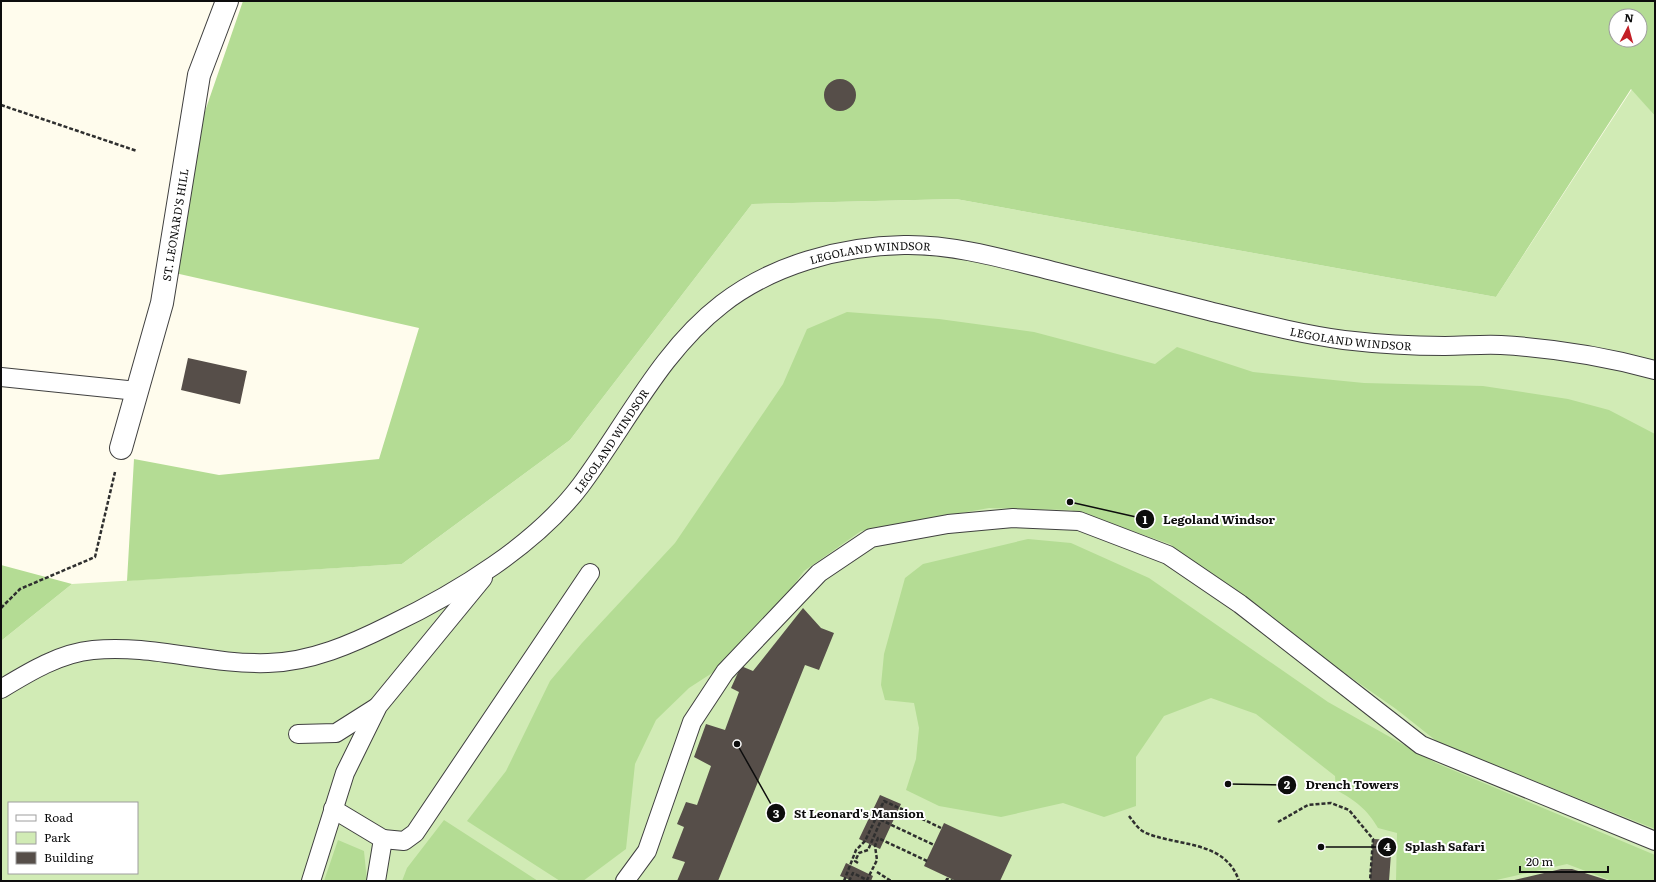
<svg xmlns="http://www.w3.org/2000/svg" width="1656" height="882" font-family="Literata,serif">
<rect width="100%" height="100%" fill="#fffced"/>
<path fill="#d1ebb5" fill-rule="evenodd" d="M 1632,89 L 1655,116 L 1655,881 L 1,881 L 1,641 L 72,584 L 402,564 L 570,440 L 752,204 L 956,199 L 1496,297 ZM 9,803 L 137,803 L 137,873 L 9,873 Z"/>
<path fill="#b4dc94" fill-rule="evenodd" d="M 243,1 L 1655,1 L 1655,116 L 1631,89 L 1496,297 L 956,199 L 752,204 L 570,440 L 402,564 L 127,581 L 134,459 L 219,475 L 379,459 L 419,328 L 175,273 L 203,117 ZM 1616,16 L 1640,16 L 1640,40 L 1616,40 Z
M 847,312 L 939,319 L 1034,332 L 1155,364 L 1177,347 L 1253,372 L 1364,383 L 1483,386 L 1568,399 L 1609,410 L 1655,434 L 1655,829 L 1439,743 L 1396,709 L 1209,578 L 1170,544 L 1071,510 L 989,508 L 861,531 L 804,571 L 746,651 L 689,688 L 656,720 L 635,764 L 626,849 L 583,881 L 560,881 L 467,821 L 506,771 L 550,681 L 582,643 L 675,543 L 783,384 L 807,329 Z
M 1028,539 L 1071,543 L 1149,578 L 1328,702 L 1436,763 L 1655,855 L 1655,881 L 1612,881 L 1567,864 L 1492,881 L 1396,881 L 1397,833 L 1378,828 C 1367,809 1355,800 1336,790 L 1335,776 L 1256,714 L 1211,698 L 1164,716 L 1136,757 L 1136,806 L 1104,817 L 1063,803 L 1001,817 L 939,806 L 906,790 L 916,759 L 919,728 L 914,703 L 885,700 L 881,685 L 884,654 L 905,578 L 923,564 Z
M 1,565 L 72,584 L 1,641 Z
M 444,820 L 538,881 L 402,881 L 407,868 Z
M 338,840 L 364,851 L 367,881 L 324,881 Z"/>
<path fill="#564e49" d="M824 95a16 16 0 1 1 32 0a16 16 0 1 1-32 0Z
M 188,358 L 247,371 L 240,404 L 181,390 Z
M 803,608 L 821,628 L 834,633 L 819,670 L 805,665 L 718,881 L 677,881 L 685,862 L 672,858 L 684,827 L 677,824 L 686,802 L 697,805 L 711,766 L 694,757 L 706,724 L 725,730 L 739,692 L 731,688 L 741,666 L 753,671 Z
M 880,795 L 901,804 L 880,849 L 859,839 Z
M 944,823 L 1012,855 L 1000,881 L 956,881 L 924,866 Z
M 1373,839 L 1392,840 L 1389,881 L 1370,881 Z
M 846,863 L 873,876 L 871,881 L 853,881 L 840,876 Z
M 1561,869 L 1572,869 L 1610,881 L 1510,881 Z"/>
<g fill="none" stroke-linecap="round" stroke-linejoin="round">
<g stroke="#404040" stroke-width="20">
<g id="lane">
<path d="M 1,377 L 137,391"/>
<path id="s1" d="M 1,689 C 29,672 60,653 93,650 C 152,644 209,665 268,663 C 311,662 352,644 390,625 C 457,593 536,545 581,485 C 627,423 661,351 722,304 C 772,265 841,246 904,245 C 955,244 1008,260 1057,272 C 1108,285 1159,298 1209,311 C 1254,322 1299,334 1344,340 C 1378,344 1412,346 1445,346 C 1464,346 1482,344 1501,345 C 1553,348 1604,356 1655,370"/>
<path d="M 298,734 L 336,733 L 377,707"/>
<path d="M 333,809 L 383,839 L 376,881"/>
<path d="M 383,839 L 404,841 L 415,833 L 590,573"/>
<path d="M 311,881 L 345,773 L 378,706 L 483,578"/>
<path d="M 625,881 L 647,851 L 692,722 L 725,672 L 819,573 L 871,538 L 948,524 L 1013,518 L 1079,521 L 1168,555 L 1240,604 L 1421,745 L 1655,841"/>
</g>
</g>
<g stroke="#404040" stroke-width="24">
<g id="street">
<path id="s2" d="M 121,448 L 162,303 L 199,75 L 227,1"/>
</g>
</g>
<path stroke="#2f2f2f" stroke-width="2.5" stroke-dasharray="4 2" stroke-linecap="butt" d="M 1,105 L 137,151
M 1,608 L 20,589 L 95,557 L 115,472
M 900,808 L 941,828
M 1129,816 C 1133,821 1138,829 1144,832 C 1176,847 1225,839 1239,881
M 1278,822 L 1308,805 L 1331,803 L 1349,810 L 1373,839 L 1370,881
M 858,863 L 855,861 L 859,853 L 868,850 L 881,820 L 934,845
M 877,872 L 891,881
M 844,881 L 856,850 L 865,841 L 884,801 L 901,809
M 849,881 L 853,873 L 867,880 L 877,860 L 875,846 L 878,838 L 927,861
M 946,881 L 947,879 L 953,881"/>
<use href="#lane" stroke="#fff" stroke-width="18"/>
<use href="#street" stroke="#fff" stroke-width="22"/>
</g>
<g text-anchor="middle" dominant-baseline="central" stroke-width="4" stroke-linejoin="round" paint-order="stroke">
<g font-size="11" fill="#0d0d0d" stroke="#fff">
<text stroke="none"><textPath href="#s2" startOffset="230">ST. LEONARD'S HILL</textPath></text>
<text stroke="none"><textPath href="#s1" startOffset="1035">LEGOLAND WINDSOR</textPath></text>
<text stroke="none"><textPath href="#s1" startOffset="1527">LEGOLAND WINDSOR</textPath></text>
<text stroke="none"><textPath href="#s1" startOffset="698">LEGOLAND WINDSOR</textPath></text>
</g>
</g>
<path fill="none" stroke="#0d0d0d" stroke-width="1.5" d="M1070 502L1145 519M1228 784L1287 785M737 744L776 813M1321 847L1387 847"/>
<g fill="#0d0d0d" stroke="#fff" stroke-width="1.5">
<circle cx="1070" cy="502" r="4"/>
<circle cx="1228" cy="784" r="4"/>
<circle cx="737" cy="744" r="4"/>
<circle cx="1321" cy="847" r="4"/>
<circle cx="1145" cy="519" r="10"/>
<circle cx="1287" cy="785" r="10"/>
<circle cx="776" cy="813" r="10"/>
<circle cx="1387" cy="847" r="10"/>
</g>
<g font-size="12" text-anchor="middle" font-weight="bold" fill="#fff">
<text x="1145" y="524">1</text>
<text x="1287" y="789">2</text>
<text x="776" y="818">3</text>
<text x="1387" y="851">4</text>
</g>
<g font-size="12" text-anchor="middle" font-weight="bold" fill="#0d0d0d" stroke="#fff" stroke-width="4" stroke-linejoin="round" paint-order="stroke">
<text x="1219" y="524">Legoland Windsor</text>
<text x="1352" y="789">Drench Towers</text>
<text x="859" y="818">St Leonard's Mansion</text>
<text x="1445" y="851">Splash Safari</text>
</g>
<rect width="1656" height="882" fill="none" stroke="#0d0d0d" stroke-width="4"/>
<rect x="8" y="802" width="130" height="72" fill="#ffffff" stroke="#9e9e9e"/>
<rect x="16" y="815" width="20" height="6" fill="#ffffff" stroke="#9e9e9e"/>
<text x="44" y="822" font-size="12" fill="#0d0d0d">Road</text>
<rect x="16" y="832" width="20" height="12" fill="#d1ebb5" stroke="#9e9e9e"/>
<text x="44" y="842" font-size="12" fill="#0d0d0d">Park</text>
<rect x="16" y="852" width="20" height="12" fill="#564e49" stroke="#9e9e9e"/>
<text x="44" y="862" font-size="12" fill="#0d0d0d">Building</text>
<g transform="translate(1628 28) rotate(6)"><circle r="19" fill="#ffffff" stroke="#9e9e9e"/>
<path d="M0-3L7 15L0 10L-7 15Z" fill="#c31f26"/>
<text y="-6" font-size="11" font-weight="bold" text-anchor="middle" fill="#0d0d0d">N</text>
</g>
<path d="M1520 866v6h88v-6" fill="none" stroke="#0d0d0d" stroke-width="2"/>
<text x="1526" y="866" font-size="12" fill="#0d0d0d" stroke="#ffffff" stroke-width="3" paint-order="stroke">20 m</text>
</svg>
